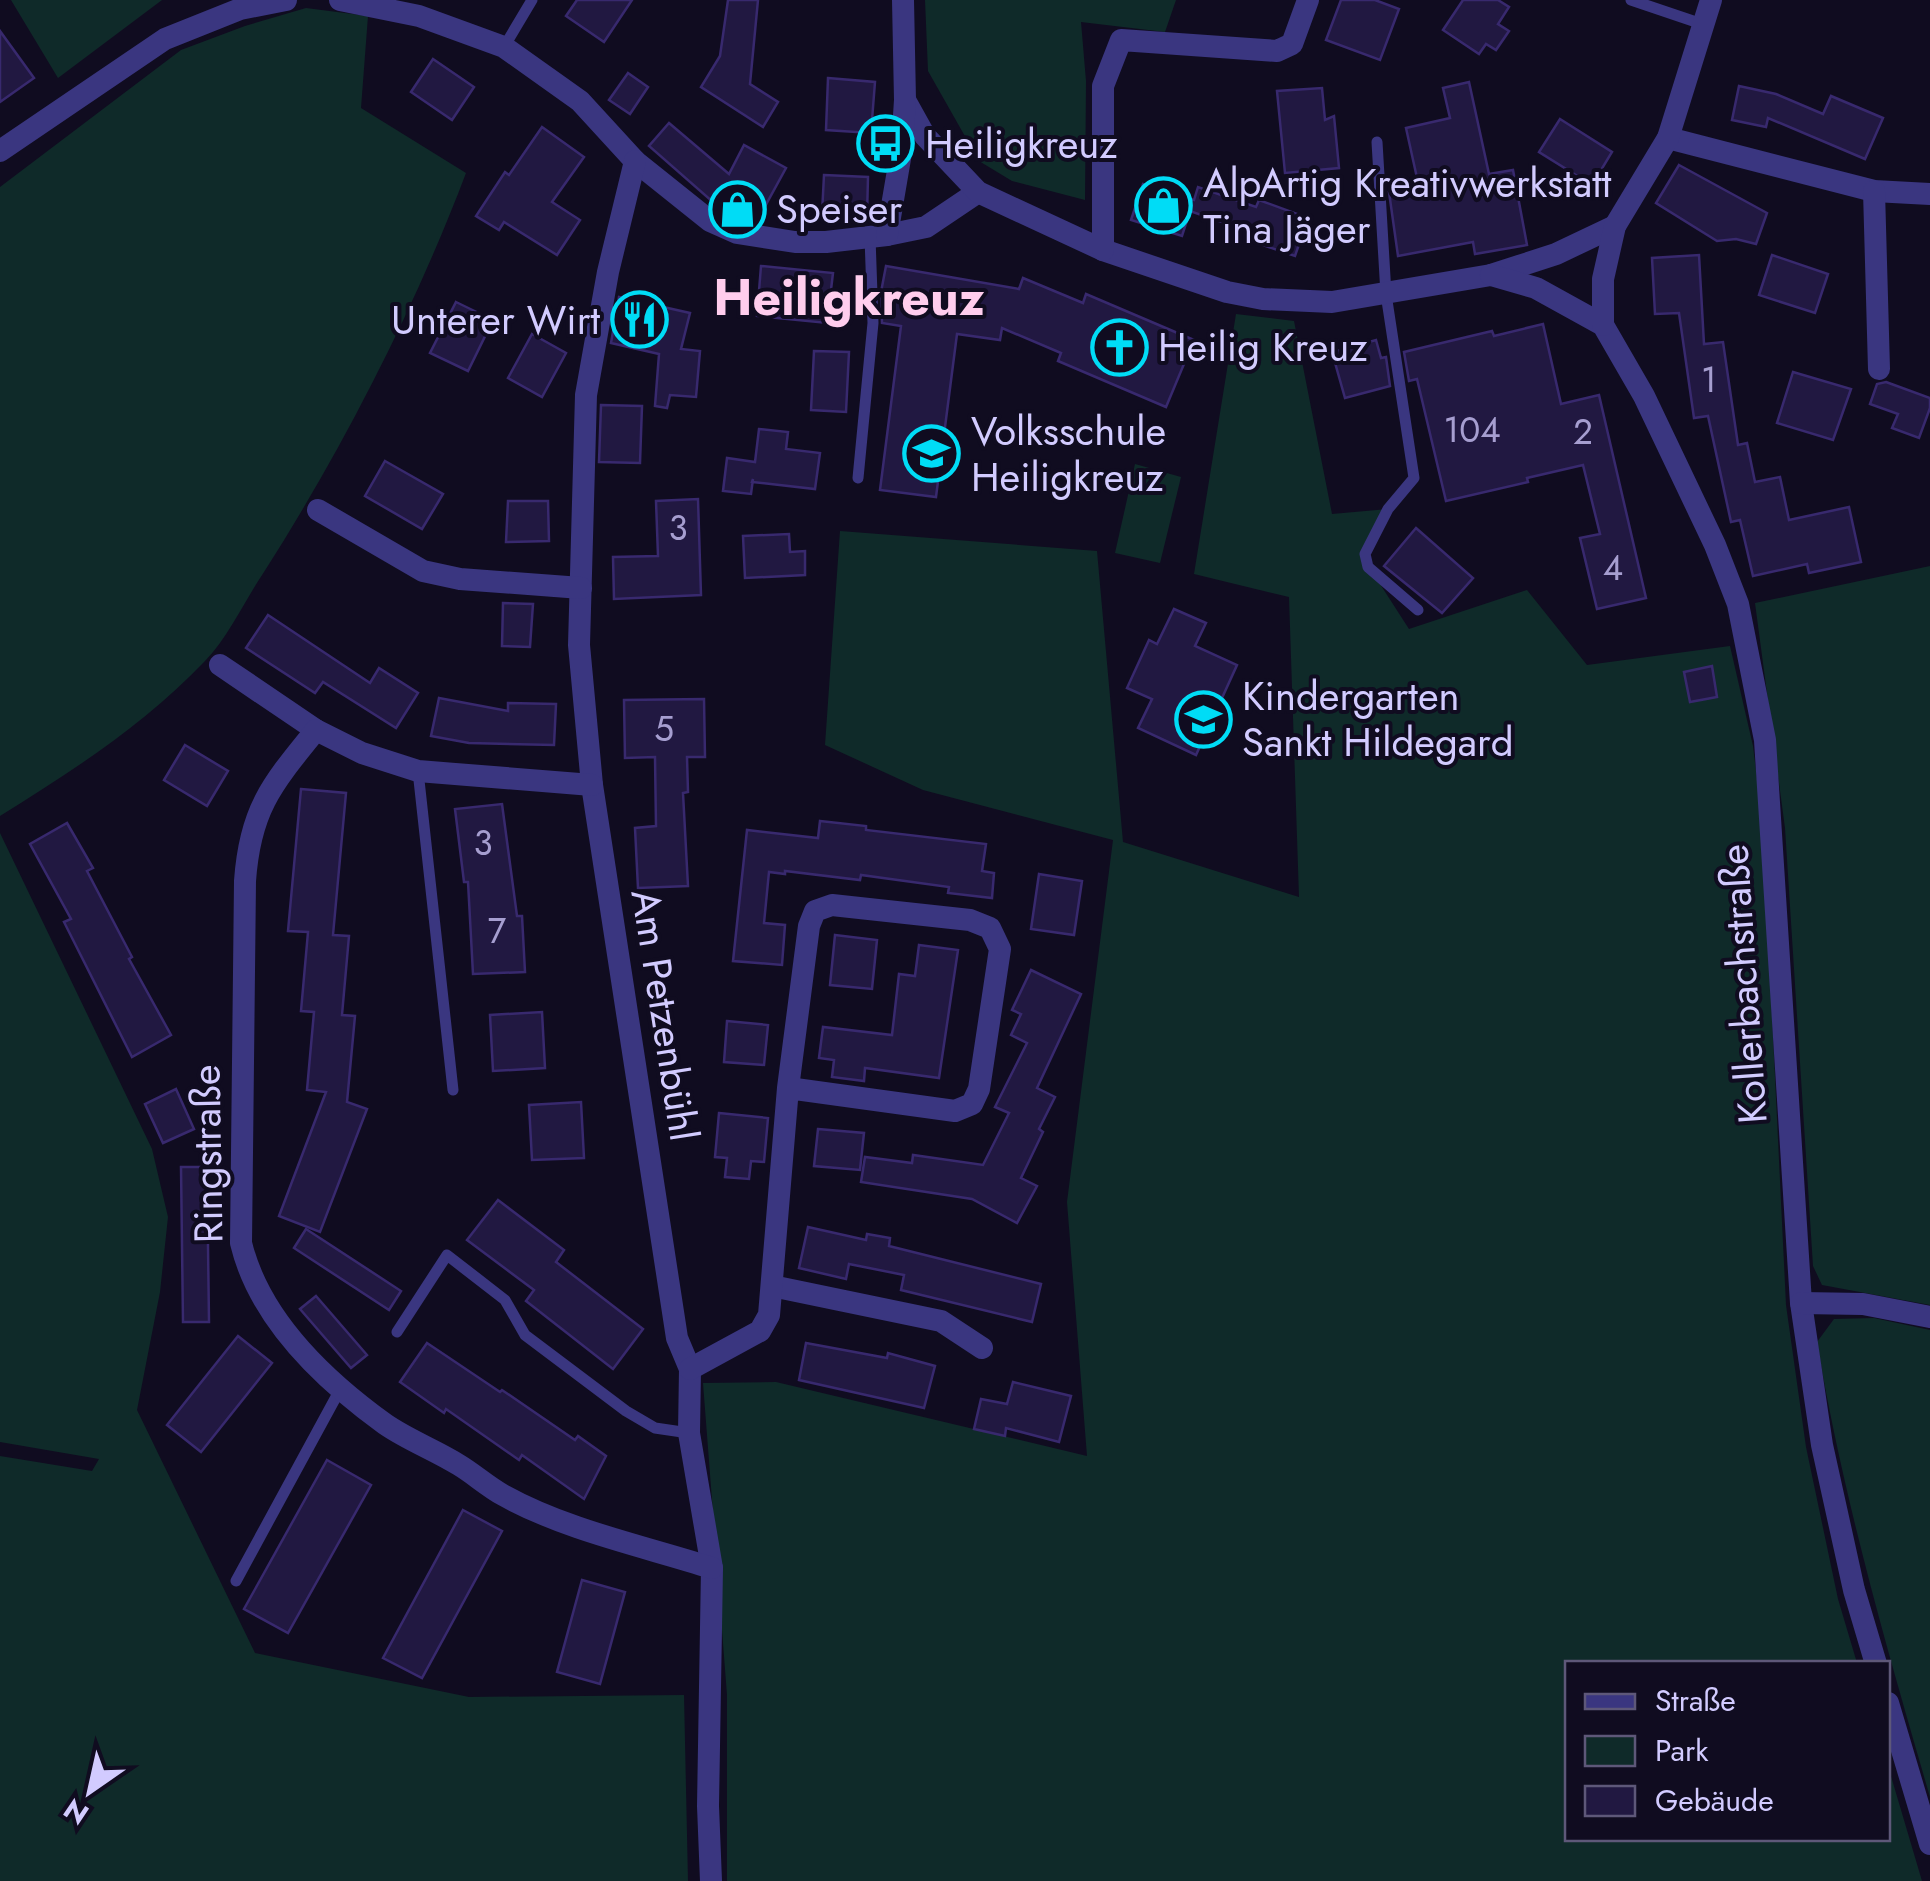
<svg xmlns="http://www.w3.org/2000/svg" width="1930" height="1881" font-family="Jost,sans-serif">
<rect width="100%" height="100%" fill="#100c20"/>
<!-- green -->
<g fill="#0f2a29">
<polygon points="11,0 162,0 58,78"/>
<polygon points="925,0 1176,0 1165,32 1081,22 1086,81 1085,200 1012,181 979,161 928,71"/>
<path d="M306,8L368,16L361,108L466,173C415,308 342,450 264,572C245,600 229,636 205,661C145,724 74,770 0,816V187L181,50L245,26Z"/>
<polygon points="1236,314 1294,321 1332,514 1388,509 1360,553 1409,629 1527,590 1587,665 1730,646 1753,746 1763,829 1786,1305 1806,1447 1838,1599 1857,1663 1568,1664 1568,1838 1888,1838 1888,1766 1922,1881 727,1881 727,1695 703,1383 776,1382 1087,1456 1067,1202 1113,840 923,790 825,745 840,531 1097,551 1123,842 1299,897 1289,597 1194,574"/>
<polygon points="1135,464 1181,477 1160,563 1115,553"/>
<polygon points="1930,566 1930,1305 1822,1285 1813,1266 1785,828 1755,603"/>
<polygon points="0,833 152,1149 168,1217 160,1292 137,1410 255,1653 469,1697 684,1695 688,1881 0,1881 0,1456 92,1471 99,1459 0,1442"/>
<path d="M1874,1318L1930,1330V1797C1886,1646 1843,1497 1817,1342L1834,1319Z"/>
</g>
<!-- building -->
<g fill="#211841" stroke="#38296e" stroke-width="2.5">
<polygon points="577,0 632,0 604,42 566,16"/>
<polygon points="728,0 758,0 750,84 778,102 763,127 701,87 720,56"/>
<polygon points="1341,0 1375,0 1399,9 1380,60 1326,40"/>
<polygon points="1463,0 1498,0 1509,7 1498,24 1509,31 1496,50 1486,44 1479,54 1443,30"/>
<polygon points="0,31 34,78 0,102"/>
<polygon points="433,59 474,87 452,120 411,92"/>
<polygon points="628,73 648,87 630,114 609,100"/>
<polygon points="828,78 875,82 871,133 826,130"/>
<polygon points="1469,82 1489,174 1513,170 1527,245 1475,254 1473,242 1398,256 1389,192 1419,187 1406,128 1450,118 1443,88"/>
<polygon points="1739,86 1776,94 1823,114 1831,96 1883,118 1865,159 1768,118 1766,127 1732,120"/>
<polygon points="1322,88 1325,120 1334,116 1339,168 1285,173 1277,91"/>
<polygon points="1560,119 1612,152 1592,185 1539,152"/>
<polygon points="669,123 729,174 744,145 786,168 757,221 746,219 714,203 649,146"/>
<polygon points="542,127 584,157 552,202 580,220 557,255 504,222 499,230 476,216 505,172 509,175"/>
<polygon points="1679,165 1767,213 1756,244 1736,239 1717,241 1656,203"/>
<polygon points="824,175 868,177 867,216 822,214"/>
<polygon points="1143,184 1194,200 1198,187 1256,207 1259,200 1308,218 1295,256 1245,239 1248,231 1190,211 1182,236 1131,220"/>
<polygon points="1699,255 1704,344 1723,342 1738,445 1747,443 1755,482 1780,477 1789,520 1849,507 1861,562 1809,573 1807,564 1753,576 1740,520 1731,522 1708,416 1694,418 1679,313 1655,314 1652,258"/>
<polygon points="1772,255 1828,274 1815,313 1759,295"/>
<polygon points="761,266 833,273 827,323 757,316"/>
<polygon points="886,266 1019,289 1023,278 1083,303 1086,294 1194,340 1166,407 1058,361 1061,353 1002,328 1000,340 957,334 936,497 880,490 901,326 882,323 881,292"/>
<polygon points="619,297 690,313 681,349 700,351 696,397 670,395 667,408 655,406 659,354 611,343"/>
<polygon points="456,302 493,320 468,371 430,353"/>
<polygon points="1543,324 1561,404 1599,395 1646,598 1597,609 1580,538 1600,534 1583,465 1527,478 1528,482 1446,501 1417,379 1409,381 1404,352 1492,331 1494,336"/>
<polygon points="532,334 566,353 542,397 508,378"/>
<polygon points="1376,340 1381,358 1386,357 1390,386 1345,398 1332,352"/>
<polygon points="814,351 849,352 846,412 811,410"/>
<polygon points="1793,372 1851,389 1833,440 1777,423"/>
<polygon points="1886,382 1930,398 1930,408 1919,438 1892,428 1898,414 1870,404 1877,384"/>
<polygon points="601,405 642,406 640,463 599,462"/>
<polygon points="759,429 788,432 786,449 820,453 815,489 752,482 753,479 751,494 723,491 727,458 755,462"/>
<polygon points="385,461 443,494 422,529 365,496"/>
<polygon points="698,499 701,595 614,599 613,557 658,556 656,501"/>
<polygon points="508,501 548,501 549,541 506,542"/>
<polygon points="1416,528 1473,578 1442,613 1384,566"/>
<polygon points="789,534 790,552 805,551 805,575 745,578 743,536"/>
<polygon points="503,603 533,604 530,647 502,646"/>
<polygon points="1174,609 1206,623 1195,646 1237,665 1196,755 1138,728 1152,699 1127,688 1149,640 1157,644"/>
<polygon points="268,615 370,683 379,668 418,693 396,728 323,682 315,693 246,648"/>
<polygon points="1712,666 1717,697 1690,702 1684,672"/>
<polygon points="439,698 508,711 508,703 556,704 554,745 469,743 431,736"/>
<polygon points="704,699 705,757 687,757 688,792 683,793 688,886 638,888 635,828 656,826 655,757 625,758 624,700"/>
<polygon points="185,745 228,771 207,806 164,780"/>
<polygon points="301,789 346,793 333,935 349,936 342,1015 355,1016 347,1102 367,1109 320,1232 279,1216 326,1092 307,1090 314,1012 301,1011 308,932 288,931"/>
<polygon points="502,804 517,916 522,916 525,972 473,974 468,882 464,882 455,809"/>
<polygon points="820,821 866,826 866,830 986,844 982,871 994,873 992,898 948,893 949,887 861,875 860,880 785,871 785,874 769,872 764,923 785,925 782,965 733,961 747,830 818,838"/>
<polygon points="67,823 93,868 87,871 132,957 129,959 171,1035 132,1057 64,922 71,919 30,844"/>
<polygon points="1039,874 1082,881 1074,935 1031,929"/>
<polygon points="835,935 877,940 872,989 830,985"/>
<polygon points="919,945 958,950 939,1078 865,1068 864,1081 832,1077 834,1060 819,1058 823,1027 892,1035 899,974 915,976"/>
<polygon points="1031,970 1081,994 1037,1088 1055,1097 1039,1129 1043,1132 1021,1178 1037,1186 1017,1223 972,1199 861,1182 865,1157 912,1163 913,1155 983,1165 1009,1113 995,1107 1027,1043 1011,1035 1021,1014 1012,1010"/>
<polygon points="542,1012 545,1068 493,1071 490,1015"/>
<polygon points="727,1021 768,1025 764,1065 724,1062"/>
<polygon points="176,1089 194,1129 163,1143 145,1104"/>
<polygon points="581,1102 584,1158 532,1160 529,1105"/>
<polygon points="719,1113 768,1118 764,1162 751,1161 749,1179 725,1177 727,1158 715,1157"/>
<polygon points="818,1129 864,1133 860,1170 814,1166"/>
<polygon points="181,1167 207,1167 209,1322 183,1322"/>
<polygon points="498,1200 564,1250 556,1262 643,1329 613,1369 526,1301 534,1290 467,1240"/>
<polygon points="808,1227 866,1240 867,1234 890,1238 889,1246 1041,1284 1032,1322 901,1290 904,1275 849,1264 846,1279 799,1268"/>
<polygon points="306,1229 401,1291 389,1310 294,1248"/>
<polygon points="316,1296 367,1355 351,1368 300,1309"/>
<polygon points="238,1336 272,1363 201,1452 167,1425"/>
<polygon points="427,1343 500,1392 502,1390 575,1440 578,1436 606,1456 584,1499 522,1455 519,1460 446,1409 444,1413 400,1382"/>
<polygon points="806,1343 887,1358 888,1353 935,1366 924,1408 799,1380"/>
<polygon points="1013,1382 1071,1396 1059,1442 1006,1428 1005,1436 974,1429 981,1399 1007,1404"/>
<polygon points="327,1460 371,1485 288,1633 244,1609"/>
<polygon points="463,1510 502,1531 422,1678 383,1658"/>
<polygon points="582,1580 625,1592 600,1684 557,1672"/>
</g>
<g fill="none" stroke-linecap="round" stroke-linejoin="round">
<!-- service -->
<g stroke="#3a3680" stroke-width="11">
<polyline points="1631,0 1702,24"/>
<polyline points="504,47 532,0"/>
<polyline points="1377,142 1386,294 1414,478 1388,509 1365,554 1368,567 1418,610"/>
<polyline points="858,478 873,323 870,237"/>
<polyline points="418,771 453,1090"/>
<polyline points="397,1332 447,1255 505,1300 525,1335 626,1411 655,1428 689,1433"/>
<polyline points="236,1581 342,1386"/>
</g>
<!-- minor -->
<g stroke="#3a3680" stroke-width="22">
<polyline points="340,0 419,16 504,47 580,101 635,161 710,221 737,233 795,242 826,242 887,235 926,227 978,192"/>
<polyline points="905,100 925,136 978,192 1103,250 1227,292 1263,299 1332,302 1491,275 1556,254 1615,226"/>
<polyline points="1668,138 1874,191 1930,194"/>
<polyline points="0,151 165,39 240,9 286,0"/>
<polyline points="635,161 608,272 586,395 579,645 592,785 677,1338 690,1369 689,1433 712,1568 708,1806 711,1881"/>
<polyline points="1874,191 1879,369"/>
<polyline points="887,235 902,147 905,100 903,0"/>
<polyline points="1103,250 1103,86 1121,40 1277,51 1292,44 1308,0"/>
<polyline points="1491,275 1536,288 1603,325 1644,396 1715,545 1738,604 1765,740 1801,1303 1822,1445 1854,1590 1876,1664"/>
<polyline points="1603,325 1603,279 1615,226 1668,138 1711,0"/>
<polyline points="318,510 423,571 460,579 581,588"/>
<polyline points="220,665 316,730"/>
<path d="M592,785L418,771L362,753L316,730C272,784 250,809 245,881L241,1243C259,1318 324,1380 385,1424C408,1440 435,1450 459,1465C474,1474 487,1486 503,1495C566,1530 643,1546 712,1568"/>
<polyline points="772,1286 941,1321 982,1348"/>
<polyline points="1801,1303 1863,1304 1930,1317"/>
<polyline points="690,1369 760,1331 769,1315 788,1088 809,926 815,911 832,905 970,920 990,928 1000,949 979,1089 972,1104 955,1111 788,1088"/>
<polyline points="1888,1703 1930,1844"/>
</g>
</g>
<!-- icons -->
<defs>
<symbol id="bus-ring" viewBox="-11 -11 22 22"><circle r="9.5" fill="#100c20" stroke="#00dcf6" stroke-width="1.5"/><path d="M-5-6H5V4H4V6H2V4H-2V6H-4V4H-5ZM-3.5-4V0h7V-4ZM-3.5 1.2v1.5H-2V1.2ZM2 1.2v1.5H3.5V1.2Z" fill="#00dcf6"/></symbol>
<symbol id="shop-ring" viewBox="-11 -11 22 22"><circle r="9.5" fill="#100c20" stroke="#00dcf6" stroke-width="1.5"/><path d="M-5-2.5h2.3a2.7 3.5 0 0 1 5.4 0H5L5.5 6h-11ZM-1.5-2.5h3a1.5 2.3 0 0 0-3 0Z" fill="#00dcf6"/></symbol>
<symbol id="restaurant-ring" viewBox="-11 -11 22 22"><circle r="9.5" fill="#100c20" stroke="#00dcf6" stroke-width="1.5"/><path d="M-5-6h1v4h1v-4h1v4h1v-4h1v5L-1.5 .5V6h-2V.5L-5-1ZM5-6V6H3V1.5H1.5Q1.5-4 5-6Z" fill="#00dcf6"/></symbol>
<symbol id="church-ring" viewBox="-11 -11 22 22"><circle r="9.5" fill="#100c20" stroke="#00dcf6" stroke-width="1.5"/><path d="M-1.2-6h2.4v3.5h3.3v2.4h-3.3V6h-2.4V-.1h-3.3v-2.4h3.3Z" fill="#00dcf6"/></symbol>
<symbol id="school-ring" viewBox="-11 -11 22 22"><circle r="9.5" fill="#100c20" stroke="#00dcf6" stroke-width="1.5"/><path d="M0-5L7-2L0 1L-7-2ZM-4 1L0 2.5L4 1V4Q0 6-4 4Z" fill="#00dcf6"/></symbol>
</defs>
<g fill-rule="evenodd">
<use href="#bus-ring" x="854" y="112" width="63" height="63"/>
<use href="#shop-ring" x="1132" y="174" width="63" height="63"/>
<use href="#shop-ring" x="706" y="178" width="63" height="63"/>
<use href="#restaurant-ring" x="608" y="288" width="63" height="63"/>
<use href="#church-ring" x="1088" y="316" width="63" height="63"/>
<use href="#school-ring" x="900" y="422" width="63" height="63"/>
<use href="#school-ring" x="1172" y="688" width="63" height="63"/>
</g>
<g text-anchor="middle" stroke-width="8" stroke-linejoin="round" paint-order="stroke">
<!-- number labels -->
<g font-size="35" fill="#a69ed0">
<text x="1709" y="392">1</text>
<text x="1472" y="442">104</text>
<text x="1583" y="444">2</text>
<text x="678" y="540">3</text>
<text x="1613" y="580">4</text>
<text x="664" y="741">5</text>
<text x="483" y="855">3</text>
<text x="497" y="943">7</text>
</g>
<!-- poi labels -->
<g font-size="40" fill="#d2cbff" stroke="#100c20" text-anchor="start">
<text x="925" y="158">Heiligkreuz</text>
<text x="1203" y="197">AlpArtig Kreativwerkstatt<tspan x="1203" dy="46">Tina Jäger</tspan></text>
<text x="776" y="223">Speiser</text>
<text x="600" y="334" text-anchor="end">Unterer Wirt</text>
<text x="1158" y="361">Heilig Kreuz</text>
<text x="971" y="445">Volksschule<tspan x="971" dy="46">Heiligkreuz</tspan></text>
<text x="1242" y="710">Kindergarten<tspan x="1242" dy="46">Sankt Hildegard</tspan></text>
</g>
<!-- street labels -->
<g font-size="40" fill="#d2cbff" stroke="#100c20">
<text transform="translate(1743 984) rotate(-94)" y="14">Kollerbachstraße</text>
<text transform="translate(665 1015) rotate(81)" y="14">Am Petzenbühl</text>
<text transform="translate(207 1154) rotate(-91)" y="14">Ringstraße</text>
</g>
<!-- district labels -->
<g font-size="50" font-weight="bold" fill="#ffcded" stroke="#100c20">
<text x="849" y="315">Heiligkreuz</text>
</g>
</g>
<!-- legend -->
<rect x="1565" y="1661" width="325" height="180" fill="#100c20" stroke="#5e5879" stroke-width="2.5"/>
<rect x="1585" y="1694" width="50" height="15" fill="#3a3680" stroke="#5e5879" stroke-width="2.5"/>
<text x="1655" y="1711" font-size="30" fill="#d2cbff">Straße</text>
<rect x="1585" y="1736" width="50" height="30" fill="#0f2a29" stroke="#5e5879" stroke-width="2.5"/>
<text x="1655" y="1761" font-size="30" fill="#d2cbff">Park</text>
<rect x="1585" y="1786" width="50" height="30" fill="#211841" stroke="#5e5879" stroke-width="2.5"/>
<text x="1655" y="1811" font-size="30" fill="#d2cbff">Gebäude</text>
<!-- north arrow -->
<g transform="translate(90 1791) rotate(214)" stroke="#100c20" stroke-width="8" paint-order="stroke">
<path d="M0-8L18 38L0 25L-18 38Z" fill="#d2cbff"/>
<text y="-15" font-size="28" font-weight="bold" text-anchor="middle" fill="#d2cbff">N</text>
</g>
</svg>
